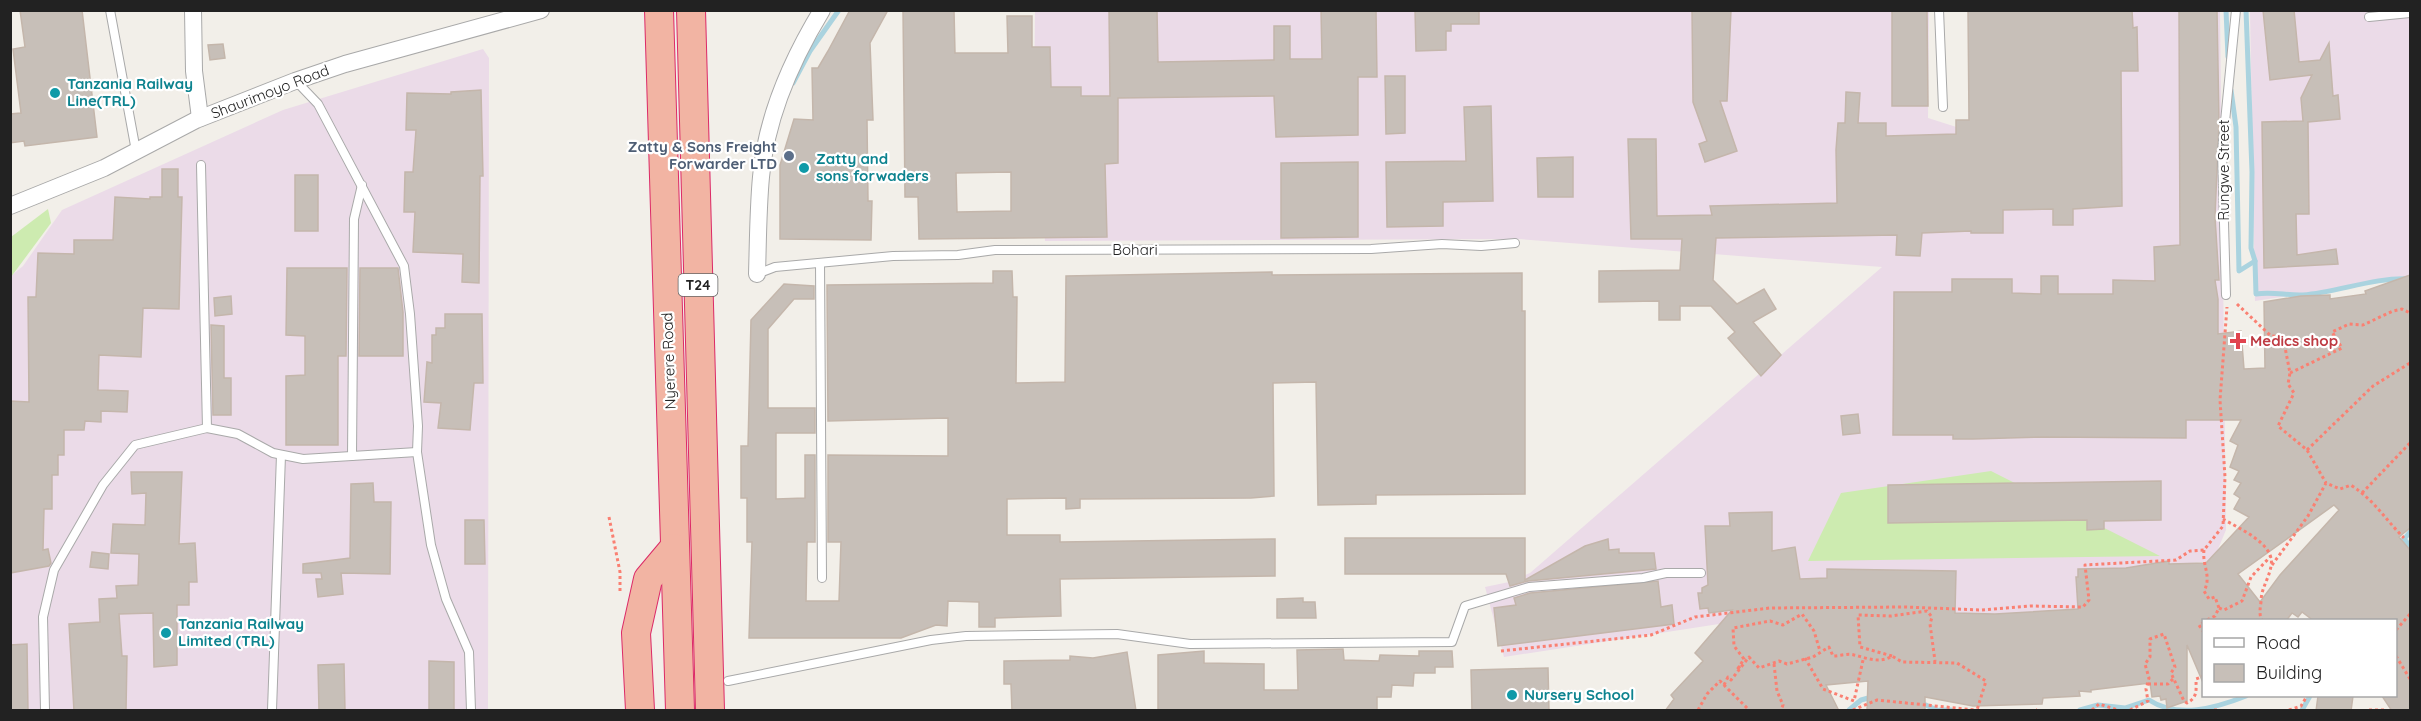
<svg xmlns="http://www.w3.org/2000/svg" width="2421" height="721" font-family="Quicksand,sans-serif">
<rect width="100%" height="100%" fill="#f2efe9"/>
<!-- industrial -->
<g fill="#ebdbe8">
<polygon points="1035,11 1929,11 1928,118 1969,131 1968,11 2220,11 2226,530 2213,561 2088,573 2088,616 1771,616 1504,657 1485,587 1509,582 1530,573 1882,267 1519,239 1045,241 1034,100"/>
<polygon points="2250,11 2410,11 2410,277 2255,301"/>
<polygon points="483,49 489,58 488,710 11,710 11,276 23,266 62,210 283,110"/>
</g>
<!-- grass -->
<g fill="#cdebb0">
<polygon points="48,209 51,223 11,277 11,237"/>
<polygon points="1991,471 2160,556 1808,561 1841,493"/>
</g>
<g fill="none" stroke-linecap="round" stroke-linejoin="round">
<!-- stream -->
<g stroke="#aad3df" stroke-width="5">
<polyline points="2226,10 2228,57"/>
<path d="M2246,10L2252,172L2251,248L2255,261L2256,294C2273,291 2287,296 2303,295C2339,292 2374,277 2410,279"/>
<polyline points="793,83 810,51 839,10"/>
<polyline points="2231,90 2236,127 2239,271 2255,261"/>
<polyline points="2404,539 2410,546"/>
<polyline points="2399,545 2410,532"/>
<polyline points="1919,702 1937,710"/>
<polyline points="1849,710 1861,700 1872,697"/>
<polyline points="1940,710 1951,710"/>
<path d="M2080,710L2098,705L2125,708L2149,700C2178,719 2216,708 2246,696"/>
<polyline points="2302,710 2310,696"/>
</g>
</g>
<!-- building -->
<g fill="#c7bfb8" stroke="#c4b6ab" stroke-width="1.5" fill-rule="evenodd">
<polygon points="20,10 82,10 97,137 25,146 24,141 10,143 10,114 21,113 13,49 25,47"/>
<polygon points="850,10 888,10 870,43 873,120 867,120 868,201 872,201 871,240 780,239 780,165 794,119 813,120 812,68 818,68 828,51"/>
<path d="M903,10H954L955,53H1008L1007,16H1032V47H1050L1051,87H1081V96H1110L1109,10H1157L1158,62L1274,60V26H1290V59H1322L1321,10H1376L1377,77H1358V135L1276,137L1274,96L1118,98V163L1105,164L1107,237L919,239L918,197H905ZM1011,172V211L957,212L956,173Z"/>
<polygon points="1415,10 1479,10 1479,24 1451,24 1451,31 1446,31 1446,50 1416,51"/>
<polygon points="1692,10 1731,10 1727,101 1720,101 1737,151 1705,162 1699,144 1707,141 1693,102"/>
<polygon points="1892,10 1927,10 1928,106 1892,106"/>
<polygon points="1968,10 2132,10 2133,28 2137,27 2138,71 2121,71 2122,206 2073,209 2073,225 2053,225 2053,209 2003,210 2003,233 1971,233 1971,231 1922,233 1920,256 1896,255 1897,235 1716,238 1713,280 1737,304 1764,289 1776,309 1753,322 1781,355 1761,376 1728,338 1735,332 1711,306 1680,306 1680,320 1659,320 1659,301 1599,302 1599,271 1680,270 1682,239 1631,239 1628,139 1656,139 1657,216 1712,215 1710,206 1837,203 1836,150 1838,123 1845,123 1846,92 1860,93 1858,123 1886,123 1886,136 1956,134 1956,120 1969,120"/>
<path d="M2179,10H2217L2219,122L2215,217L2219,280H2215L2218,299V334L2241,331L2244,369L2265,368L2264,302L2301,296L2330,295V299L2366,294L2365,291L2410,275V528L2399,537L2410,550V711H2392L2382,696H2396V621H2314L2302,612L2298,617L2292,613L2286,621H2204V685L2187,645V701L2167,708L2166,699L2161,700L2160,696L2152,697L2150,683L2091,690V692L2079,691L2080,696L2043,698L2042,704L1973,706L1925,697V711H1867L1868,681L1826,685L1839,711H1665L1674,699L1671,695L1703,661L1695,653L1732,610L1709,613L1708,608L1700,609L1698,593H1702V588L1708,585L1705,526H1730L1729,513L1772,512V551L1795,547L1800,579L1827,578V569L1956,571L1955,613L1995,614L2078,609L2076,577H2078V569L2126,568L2169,561V564L2206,563L2249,517L2234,509L2240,498L2234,494L2241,483L2234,480L2239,471L2230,467L2238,445L2230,441L2241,420H2186V438L2041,437L1973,439H1953V435H1893L1894,292H1952V279H2012V293L2041,294V276H2058V294H2113V280L2155,281L2154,247L2180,245ZM2334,505L2339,510L2280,575L2260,602L2238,574Z"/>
<polygon points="2263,10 2294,10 2299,62 2320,60 2329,43 2333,96 2338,95 2340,119 2308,122 2309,214 2296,214 2297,255 2336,249 2338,264 2264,268 2262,122 2303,121 2301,98 2312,75 2270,80"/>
<polygon points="223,44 225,58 210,60 208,45"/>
<polygon points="1385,76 1405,76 1405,133 1386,134"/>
<polygon points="481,90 483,176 480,176 479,283 462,282 463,254 413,252 415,212 404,212 405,172 413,172 416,130 406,130 407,93 451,94 451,92"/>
<polygon points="1491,106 1493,201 1443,202 1443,226 1387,227 1386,162 1466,161 1464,107"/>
<polygon points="1573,157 1573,197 1538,197 1537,158"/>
<polygon points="1358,162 1358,237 1281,238 1281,163"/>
<polygon points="162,169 178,169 178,197 182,197 179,309 143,308 141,357 99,355 98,390 128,391 127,412 101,411 101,422 85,421 84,430 64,430 64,455 58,455 58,475 52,475 52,509 44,509 43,550 48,549 51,563 49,566 10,573 10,401 29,402 28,297 36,297 38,253 74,254 74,240 113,240 115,197 150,199 150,197 162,197"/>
<rect x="295" y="175" width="23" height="56"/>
<polygon points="287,268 347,268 346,356 338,356 338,445 286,445 286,376 305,375 305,336 286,335"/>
<polygon points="360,268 398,268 403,312 403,356 359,356"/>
<polygon points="993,271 1012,271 1013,297 1017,297 1016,383 1065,382 1066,276 1272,272 1272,275 1522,273 1522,311 1525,311 1525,494 1376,495 1376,504 1318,505 1316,382 1273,383 1274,496 1251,498 1080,499 1080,508 1066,509 1066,498 1007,499 1007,535 1060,535 1060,542 1275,539 1275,576 1060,579 1061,616 995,618 995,627 979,627 979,602 948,601 947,626 936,625 901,638 749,638 752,542 747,542 747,498 741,498 741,446 748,446 751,320 784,284 814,286 814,299 794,299 768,329 768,408 815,408 815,433 776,433 776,499 805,498 805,455 815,455 815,542 807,542 806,601 839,601 841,542 828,542 828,455 948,456 948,418 828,421 827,285 993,283"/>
<polygon points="231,296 232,314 215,316 214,298"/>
<polygon points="445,314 482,314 483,383 474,383 470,430 438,428 441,403 424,402 427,362 432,363 432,335 436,335 436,328 445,328"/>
<polygon points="211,325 224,326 224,378 231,378 231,415 213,415"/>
<polygon points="1858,414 1860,433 1843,435 1841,416"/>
<polygon points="131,472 182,472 179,544 195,543 197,582 189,582 189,605 177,605 177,665 154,667 153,613 119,614 122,656 127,656 126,711 74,711 69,624 100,622 99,599 117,598 116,586 138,585 139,554 111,553 113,524 145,525 146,493 132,494"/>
<polygon points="2161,481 2161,520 2104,521 2104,529 2087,530 2087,520 1888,523 1888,485"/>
<polygon points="373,483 374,502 391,502 390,574 341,573 343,594 318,597 316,579 322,579 321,573 303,573 303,564 350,558 351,484"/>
<polygon points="465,520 484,520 485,564 465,564"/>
<polygon points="1345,538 1525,538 1525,580 1585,546 1608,539 1609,550 1619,549 1619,553 1654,553 1656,569 1528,581 1510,586 1506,574 1345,574"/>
<polygon points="92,552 109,554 108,569 90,567"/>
<polygon points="1658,581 1661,607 1672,605 1674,624 1498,646 1494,608 1516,605 1514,598 1530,593"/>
<polygon points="1303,598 1303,602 1315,602 1316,618 1277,618 1277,599"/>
<polygon points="27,644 28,711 10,711 10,645"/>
<polygon points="1343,649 1344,660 1379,661 1380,655 1419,656 1419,651 1452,651 1453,667 1435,667 1435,673 1414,673 1413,686 1392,685 1391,697 1377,697 1377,711 1158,711 1158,655 1204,651 1204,663 1264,664 1264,690 1298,690 1297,650"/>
<polygon points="1127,652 1136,711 1012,711 1011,684 1004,684 1004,661 1070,660 1070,656 1093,658"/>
<polygon points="429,661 454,662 454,711 429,711"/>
<polygon points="344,664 345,711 319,711 318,665"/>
<polygon points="1548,668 1549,711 1472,711 1471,670"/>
<polygon points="2318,696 2353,696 2351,711 2316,711"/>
</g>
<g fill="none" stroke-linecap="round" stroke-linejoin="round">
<defs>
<g id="service">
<polyline points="110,10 136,151"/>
<polyline points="1939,10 1943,107"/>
<polyline points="2369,17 2410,13"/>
<polyline points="296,81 318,104 404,266 410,314 418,426 417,452 431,545 446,599 469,652 471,710"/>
<polyline points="201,165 207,428"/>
<polyline points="820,263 822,578"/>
<polyline points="757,274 775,267 893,256 958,255 995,250 1371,249 1442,244 1481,246 1515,243"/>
<polyline points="2226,295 2222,152 2236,10"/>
<polyline points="352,456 354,219 362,185"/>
<polyline points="728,681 931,640 966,636 1117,634 1190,644 1452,642 1465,606 1529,587 1643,578 1666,573 1701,573"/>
<polyline points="45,710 43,617 54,570 103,485 135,445 207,428 238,434 273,453 303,459 417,452"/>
<polyline points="272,710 281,455"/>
</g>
<g id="minor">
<polyline points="193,10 194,71 200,118"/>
<polyline points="10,206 104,168 196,120 295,81 345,64 541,10"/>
<path d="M757,274C758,242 758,209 761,177C766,117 791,61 822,10"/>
</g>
<g id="trunk">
<polyline points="659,10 680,710"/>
<polyline points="691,10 710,710"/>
<polyline points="640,710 636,633 648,579 674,548"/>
</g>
</defs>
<!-- service casing -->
<use href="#service" stroke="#a9a9a9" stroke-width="10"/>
<!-- minor casing -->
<use href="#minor" stroke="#a9a9a9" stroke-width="18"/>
<!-- trunk casing -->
<use href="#trunk" stroke="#dc2a67" stroke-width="30"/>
<!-- path -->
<g stroke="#fa8072" stroke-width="3" stroke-dasharray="3 3" stroke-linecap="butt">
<polyline points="2237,304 2271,336 2283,337 2290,373 2288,384 2294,393 2278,426 2307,450 2326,483"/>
<polyline points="2290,373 2342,348 2332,332 2349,324 2363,325 2393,311 2402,309 2410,313"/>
<polyline points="2307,450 2373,386 2410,363"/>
<polyline points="2362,493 2410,443"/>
<polyline points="609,517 620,572 620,592"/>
<path d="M2223,519C2238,528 2276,544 2271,566C2269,579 2261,588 2261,602C2260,609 2259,615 2262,620"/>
<path d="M2204,550C2202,566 2212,576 2204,591L2209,599L2215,597L2219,608L2215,616L2207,620"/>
<path d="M2272,565L2308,516L2326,483L2340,489L2351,485C2376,502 2384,518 2404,538"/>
<polyline points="2219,608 2224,610 2242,601 2251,577 2271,556"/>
<polyline points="2204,622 2199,625 2204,633"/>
<polyline points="2396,630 2410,614"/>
<polyline points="1501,651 1651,635 1695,617 1770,608 1905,607 1982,610 2031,606 2083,607 2089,600 2085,565 2176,560 2190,551 2204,550 2223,526 2225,477 2220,400 2227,307"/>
<polyline points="1892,656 1860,647 1858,615 1891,616 1927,611 1932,617 1930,624 1935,661"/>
<polyline points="2396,656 2410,679"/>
<polyline points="1805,658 1823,689 1854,701 1863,660"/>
<polyline points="1774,664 1777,691 1783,705 1781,710"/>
<polyline points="1740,666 1737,670 1744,659 1734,646 1733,628 1770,621 1783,625 1802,614 1814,631 1820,651"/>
<polyline points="2148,684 2168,684 2173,679"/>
<path d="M1724,685L1728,677L1731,680L1749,657L1759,668L1779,661L1787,664L1813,657L1829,647L1833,656C1840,656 1848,653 1854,655C1867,658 1880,664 1892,656L1902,662L1957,663L1986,681L1977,710"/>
<polyline points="1698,710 1707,694 1720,681 1749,710"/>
<polyline points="1853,710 1877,700 1975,710"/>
<polyline points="2036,710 2037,710"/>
<polyline points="2092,710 2099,704 2118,710"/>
<path d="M2130,710L2148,701L2146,689L2149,678L2145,664L2150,657V639L2164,634L2175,667L2171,673L2184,701L2187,703C2198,697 2196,690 2196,679L2204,676"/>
<polyline points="2214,710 2220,710"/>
<polyline points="2289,710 2301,706 2307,696"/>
<polyline points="2369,710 2384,710"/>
</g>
<!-- service -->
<use href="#service" stroke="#fff" stroke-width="8"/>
<!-- minor -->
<use href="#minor" stroke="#fff" stroke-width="16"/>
<!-- trunk -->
<use href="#trunk" stroke="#f2b4a3" stroke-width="28"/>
</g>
<!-- markers -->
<g fill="#0f9aa8" stroke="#fff" stroke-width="2">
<circle cx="55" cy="93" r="6"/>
<circle cx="804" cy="168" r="6"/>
<circle cx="166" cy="633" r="6"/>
<circle cx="1512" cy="695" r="6"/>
</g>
<circle fill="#5c6f8a" stroke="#fff" stroke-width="2" cx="789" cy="156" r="6"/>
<path fill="#e0444e" stroke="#fff" stroke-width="2" d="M2235 332h6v6h6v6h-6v6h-6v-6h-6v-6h6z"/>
<g text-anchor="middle" stroke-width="4.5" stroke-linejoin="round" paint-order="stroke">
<!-- shield labels -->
<rect fill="#fff" stroke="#646464" stroke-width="1.5" x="678.5" y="274" width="39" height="22" rx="4.5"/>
<g font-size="14" font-weight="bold" fill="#222">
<text x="698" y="290">T24</text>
</g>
<!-- culture labels -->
<g font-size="15" font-weight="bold" fill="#0d838f" stroke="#fff" text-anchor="start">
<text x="67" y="89">Tanzania Railway<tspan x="67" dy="17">Line(TRL)</tspan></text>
<text x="816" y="164">Zatty and<tspan x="816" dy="17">sons forwaders</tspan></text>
<text x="178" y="629">Tanzania Railway<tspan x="178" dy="17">Limited (TRL)</tspan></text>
<text x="1524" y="700">Nursery School</text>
</g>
<!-- street labels -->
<g font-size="15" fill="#222" stroke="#fff">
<text transform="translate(270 92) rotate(-21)" y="5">Shaurimoyo Road</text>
<text transform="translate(2224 170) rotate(-90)" y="5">Rungwe Street</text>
<text x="1135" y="255">Bohari</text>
<text transform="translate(669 361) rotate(-92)" y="5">Nyerere Road</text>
</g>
<!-- service labels -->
<g font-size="15" font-weight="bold" fill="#4e5e75" stroke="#fff" text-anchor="end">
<text x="777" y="152">Zatty &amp; Sons Freight<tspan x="777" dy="17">Forwarder LTD</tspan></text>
</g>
<!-- health labels -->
<g font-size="15" font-weight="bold" fill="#be3a42" stroke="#fff" text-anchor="start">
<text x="2250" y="346">Medics shop</text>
</g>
</g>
<!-- border -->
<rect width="2421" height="721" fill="none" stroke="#222222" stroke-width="24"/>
<!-- legend -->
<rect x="2202" y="619" width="195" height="78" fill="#ffffff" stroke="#a7a7a7" stroke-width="1.5"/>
<rect x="2214" y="638" width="30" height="9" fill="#ffffff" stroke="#a7a7a7" stroke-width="1.5"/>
<text x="2256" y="649" font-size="18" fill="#222222">Road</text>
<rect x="2214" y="664" width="30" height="18" fill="#c7bfb8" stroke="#a7a7a7" stroke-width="1.5"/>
<text x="2256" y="679" font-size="18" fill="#222222">Building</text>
</svg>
